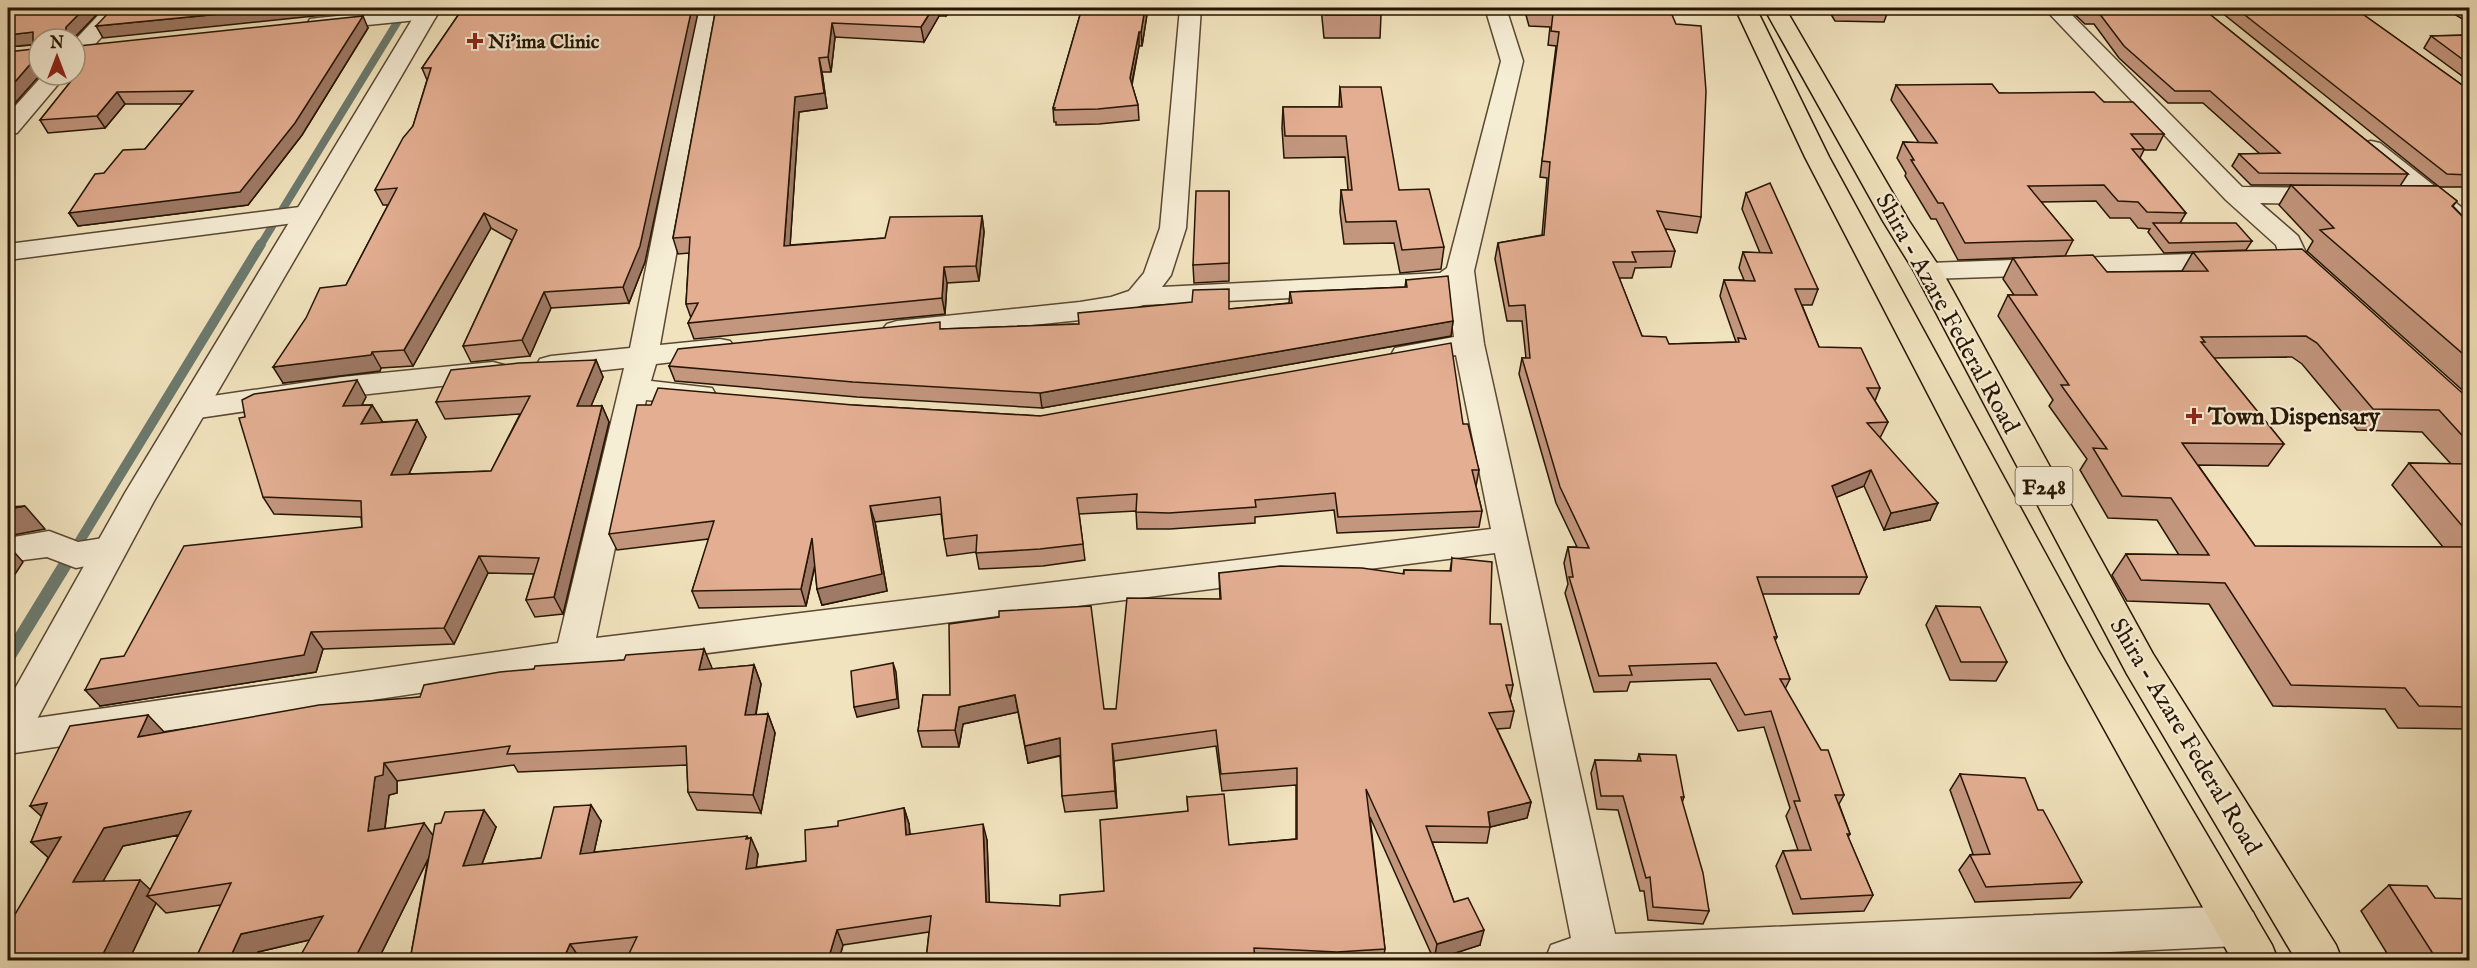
<svg xmlns="http://www.w3.org/2000/svg" width="2477" height="968" font-family="'IM FELL English',serif">
<rect width="100%" height="100%" fill="#f1e3be"/>
<filter id="stains"><feTurbulence type="fractalNoise" baseFrequency=".00333" numOctaves="4"/><feColorMatrix values="0 0 0 0 .2 0 0 0 0 .09 0 0 0 0 .02 0 0 0 .5 -.17"/></filter>
<radialGradient id="worn" r=".72"><stop offset=".6" stop-color="#630" stop-opacity="0"/><stop offset="1" stop-color="#630" stop-opacity=".3"/></radialGradient>
<g fill="none" stroke-linecap="round" stroke-linejoin="round">
<!-- stream-far2 -->
<polyline stroke="#6c7a6e" stroke-width="8" points="260,246 406,8"/>
<!-- stream-far1 -->
<polyline stroke="#6c7a6e" stroke-width="10" points="67,562 261,244"/>
<!-- stream -->
<polyline stroke="#6c7a6e" stroke-width="13" points="8,658 68,560"/>
<defs>
<g id="minor">
<polygon points="105,8 127,8 83,58 75,60 75,40"/>
<polygon points="418,8 435,8 438,13 435,18 427,19 318,30 310,29 307,24 310,19 318,18"/>
<polygon points="698,8 720,8 660,345 720,339 730,341 735,348 730,355 656,364 651,381 712,388 716,395 712,402 701,405 646,400 596,638 1491,529 1456,355 1406,364 1395,362 1391,355 1395,348 1454,337 1448,288 1435,291 1143,305 1117,314 1080,320 897,339 887,336 882,330 887,324 897,321 1080,302 1111,297 1129,291 1144,273 1160,228 1180,8 1201,8 1186,228 1171,275 1162,287 1440,273 1447,268 1501,61 1485,8 1506,8 1523,61 1474,271 1484,344 1615,934 2237,906 2253,912 2259,926 2253,940 2237,946 1941,960 1545,960 1551,945 1571,938 1495,553 574,670 8,754 8,722 558,643 624,368 551,376 540,373 536,366 540,359 551,356 630,348"/>
<polygon points="2044,8 2065,8 2242,187 2330,188 2339,191 2343,196 2339,201 2330,204 2260,203 2298,236 2307,255 2299,265 2289,267 1928,279 1918,277 1914,271 1918,265 1928,263 2278,251 2276,245 2226,200"/>
<polygon points="43,75 66,75 17,133 8,135 8,114"/>
<polygon points="2371,141 2380,143 2470,214 2470,236 2461,234 2362,153 2359,148 2362,143"/>
<polygon points="308,206 317,208 321,214 317,220 8,260 8,244"/>
<polygon points="493,362 504,365 508,372 504,379 342,397 192,419 181,416 176,409 181,402 192,399 342,377"/>
<polygon points="49,531 78,542 110,537 122,541 127,550 122,559 76,568 47,557 8,562 8,538"/>
</g>
<polygon id="tertiary" points="419,8 441,8 154,501 22,747 8,752 8,701 125,493"/>
<g id="primary">
<polygon points="1735,8 1756,8 1829,157 2098,650 2272,945 2278,960 2232,960 2066,660 1805,157"/>
<polygon points="1764,8 1785,8 1909,221 1942,271 2153,654 2336,945 2342,960 2296,960 2127,674 1914,271 1883,221"/>
</g>
</defs>
<!-- minor casing -->
<use href="#minor" stroke="#594832" stroke-width="3"/>
<!-- tertiary casing -->
<use href="#tertiary" stroke="#594832" stroke-width="3"/>
<!-- primary casing -->
<use href="#primary" stroke="#261503" stroke-width="3"/>
<!-- minor -->
<use href="#minor" fill="#f6edd5" fill-rule="evenodd"/>
<!-- tertiary -->
<use href="#tertiary" fill="#f6edd5" fill-rule="evenodd"/>
<!-- primary -->
<use href="#primary" fill="#f1e3be" fill-rule="evenodd"/>
</g>
<!-- wall -->
<g fill="#c3967e" stroke="#261503" stroke-width="1.5" fill-rule="evenodd">
<polygon points="8,8 103,8 73,39 39,39 39,75 8,111 33,49 33,45 8,47"/>
<polygon points="463,8 645,262 629,303 551,308 530,356 471,362 463,346 512,240 491,228 413,366 381,368 380,371 283,383 346,285 388,205 383,205 375,190 413,126 427,80 422,68"/>
<polygon points="716,8 953,8 946,16 939,16 924,42 835,37 831,72 822,72 827,108 799,112 790,245 885,238 982,216 984,232 979,281 947,283 945,314 694,339 688,323 691,318 686,304 689,253 678,254 673,238"/>
<polygon points="1082,8 1148,8 1142,46 1139,46 1132,85 1138,105 1139,120 1099,124 1056,125 1056,122 1054,122 1053,108"/>
<polygon points="1321,8 1380,8 1381,15 1380,38 1324,38"/>
<polygon points="1524,8 1669,8 1701,217 1697,233 1665,229 1675,251 1671,267 1635,268 1632,278 1619,278 1642,336 1669,344 1736,342 1720,296 1724,280 1744,280 1739,268 1743,252 1760,253 1742,209 1746,193 1818,289 1812,305 1802,305 1819,347 1880,388 1875,401 1888,422 1880,438 1930,520 1884,530 1864,486 1836,497 1867,577 1859,594 1762,594 1777,637 1775,641 1790,679 1785,689 1844,795 1839,804 1850,834 1848,837 1873,895 1864,911 1793,914 1776,866 1783,851 1798,850 1786,816 1790,808 1764,727 1738,731 1710,679 1630,682 1627,691 1594,692 1565,593 1568,584 1564,563 1568,547 1577,547 1556,503 1519,374 1522,358 1526,358 1522,321 1507,321 1495,259 1498,243 1542,235 1547,178 1540,177 1556,46 1548,45 1550,27 1529,26"/>
<polygon points="1827,8 1889,8 1884,22 1835,21"/>
<polygon points="2068,8 2202,8 2408,174 2400,186 2438,186 2216,8 2354,8 2469,90 2469,187 2439,187 2457,201 2453,206 2469,223 2469,396 2307,251 2313,241 2279,205 2291,185 2251,185 2232,166 2239,154 2260,154 2203,103 2168,103 2119,58 2094,24 2085,24"/>
<polygon points="2444,8 2469,8 2469,23"/>
<polygon points="368,28 302,135 248,205 78,226 69,213 104,173 145,149 183,104 125,104 105,128 48,133 40,120 77,74 75,73 75,47"/>
<polygon points="2469,35 2469,81 2424,48 2431,36"/>
<polygon points="1896,85 1999,93 2104,102 2164,134 2156,150 2144,150 2140,158 2186,213 2180,223 2252,241 2246,250 2164,253 2148,232 2150,229 2138,228 2130,218 2110,218 2096,201 2041,202 2073,240 2065,256 1958,260 1936,219 1931,219 1905,176 1906,173 1897,158 1903,142 1919,143 1891,100"/>
<polygon points="1340,87 1399,190 1444,247 1441,269 1400,273 1394,243 1344,244 1340,212 1341,190 1348,190 1345,157 1284,158 1282,128 1283,107 1339,107"/>
<polygon points="1229,191 1229,281 1194,283 1193,265"/>
<polygon points="2469,201 2469,211 2465,207"/>
<path d="M2193,252L2469,399V729L2398,728L2385,709L2273,706L2209,604L2127,601L2112,575L2126,554L2179,555L2157,520L2108,518L2080,470L2087,459L2049,406L2053,400L1998,316L2008,295H2014L2003,279L2013,258L2107,272L2182,271ZM2292,357L2302,364L2357,430L2422,432L2451,464L2409,463L2392,485L2443,547L2255,546L2198,465L2268,466L2284,444L2214,358Z"/>
<polygon points="1406,280 1453,321 1451,336 1042,408 857,397 675,381 669,366 942,329 1079,324 1289,303 1290,292 1405,287"/>
<polygon points="596,360 603,377 591,406 602,406 609,422 563,614 535,617 526,600 534,574 488,573 454,644 323,649 316,672 100,706 124,656 362,527 361,517 274,514 263,497 366,397 362,405 372,405 382,421 381,422 417,420 426,437 409,474 491,471 520,414 445,419 436,402"/>
<polygon points="853,405 1040,416 1463,424 1479,470 1476,486 1482,511 1479,527 1337,533 1334,510 1255,517 1255,523 1170,529 1137,529 1136,511 1079,514 1085,560 1043,566 979,569 976,552 947,556 944,539 941,514 875,522 887,591 822,605 817,589 815,566 806,606 699,608 692,591 709,539 617,550 609,534"/>
<path d="M1452,558L1490,624L1513,685L1510,699L1514,711L1510,728L1497,729L1531,802L1527,818L1490,827L1487,843L1432,842L1454,902L1480,945L1434,960L1370,817L1385,949L1383,960H926L929,932L843,945L839,960H626L629,954L581,960H410L428,859L378,960L309,940L258,952L255,960H195L221,905L166,913L156,903L129,960H8L48,857L31,842L42,816L164,732L420,697L534,669L624,660L704,649L712,669L754,665L761,684L756,715L768,714L775,733L761,813L697,810L688,792L687,765L518,772L514,765L397,781V793L389,795L385,829L433,835L496,827L482,864L541,858L601,821L594,852L751,838L758,854L756,867L806,861L838,826L904,808L909,824L910,834L987,840L989,903L1060,906L1104,891L1188,811L1187,797L1229,845L1296,839V785L1222,791L1216,746L1114,761L1117,808L1065,812L1062,796L1060,756L1028,763L1018,712L963,724L959,747H922L918,731L923,695L1104,709H1116L1220,599L1219,573L1403,574L1404,570L1450,571ZM179,835L150,890L103,881L123,846Z"/>
<polygon points="1936,606 2007,662 1996,681 1950,680 1926,625"/>
<polygon points="1639,754 1684,797 1682,803 1709,911 1703,924 1648,920 1644,891 1640,891 1618,810 1597,809 1591,773 1595,760 1637,761"/>
<polygon points="1960,774 2038,810 2082,882 2070,898 1975,902 1959,870 1970,855 1973,854 1950,790"/>
<polygon points="2389,885 2435,898 2469,960 2391,960 2361,911"/>
</g>
<!-- shaded-wall -->
<g fill="#9f7a66" stroke="#261503" stroke-width="1.5">
<polygon points="85,8 103,8 73,39 65,39 66,27"/>
<polygon points="281,8 383,8 382,9 103,38 96,26"/>
<polygon points="692,8 699,8 645,262 629,303 623,287"/>
<polygon points="933,8 938,8 939,16 924,42 921,27"/>
<polygon points="944,8 953,8 946,16"/>
<polygon points="1145,8 1148,8 1142,46 1141,32"/>
<polygon points="363,16 368,28 302,135 248,205 78,226 69,213"/>
<polygon points="832,23 835,37 831,72 828,57"/>
<polygon points="33,32 39,44 8,47 8,35"/>
<polygon points="1139,32 1139,46 1130,92 1130,78"/>
<polygon points="819,58 822,72 827,108 799,112 789,262 784,246 795,97"/>
<polygon points="33,61 39,70 39,75 40,75 8,111 8,90"/>
<polygon points="117,92 125,104 105,128 97,116"/>
<polygon points="484,213 491,228 413,366 404,350"/>
<polygon points="982,216 984,232 979,281 976,266"/>
<polygon points="944,267 947,283 945,314 942,298"/>
<polygon points="544,292 551,308 530,356 522,340"/>
<polygon points="1453,321 1451,336 1042,408 1040,393"/>
<polygon points="372,352 381,368 380,371 283,383 273,367"/>
<polygon points="596,360 603,377 584,423 577,406"/>
<polygon points="357,380 366,397 352,423 343,406"/>
<polygon points="372,405 382,421 371,440 361,424"/>
<polygon points="602,406 609,422 563,614 554,597"/>
<polygon points="417,420 426,437 401,491 391,475"/>
<polygon points="1871,470 1864,486 1825,502 1832,486"/>
<polygon points="1938,503 1930,520 1884,530 1891,513"/>
<polygon points="25,506 45,529 8,536 8,509"/>
<polygon points="870,506 875,522 887,591 822,605 817,589"/>
<polygon points="812,538 817,555 806,606 801,589"/>
<polygon points="8,545 23,562 8,585"/>
<polygon points="479,556 488,573 454,644 444,628"/>
<polygon points="8,586 13,592 8,602"/>
<polygon points="311,632 323,649 316,672 100,706 85,690"/>
<polygon points="704,649 712,668 707,688 699,670"/>
<polygon points="893,663 896,672 899,708 857,717 854,707"/>
<polygon points="754,665 761,684 752,734 745,715"/>
<polygon points="1015,695 1018,712 963,724 959,747 955,730 959,707"/>
<polygon points="768,714 775,733 761,813 753,795"/>
<polygon points="148,715 165,733 138,737"/>
<polygon points="1060,738 1062,755 1028,763 1025,746"/>
<polygon points="1112,744 1114,761 1117,808 1115,791"/>
<polygon points="384,763 397,781 397,793 389,795 382,849 368,831 375,777"/>
<polygon points="1531,802 1527,818 1490,827 1488,812"/>
<polygon points="47,803 50,824 30,806"/>
<polygon points="591,805 601,821 590,870 580,854"/>
<polygon points="904,808 909,824 911,851 906,835"/>
<polygon points="484,810 496,827 475,882 463,866"/>
<polygon points="191,811 208,829 123,846 93,899 73,882 104,828"/>
<polygon points="424,823 437,841 378,960 354,960"/>
<polygon points="983,824 987,840 990,918 986,902"/>
<polygon points="747,836 750,842 751,838 758,854 754,885 746,869"/>
<polygon points="61,837 51,860 31,842"/>
<polygon points="140,880 155,894 147,896 156,903 129,960 100,960"/>
<polygon points="323,916 339,933 258,952 255,960 232,960 230,958 241,934"/>
<polygon points="837,930 843,945 839,960 828,960"/>
<polygon points="1484,930 1480,945 1434,960 1437,944"/>
<polygon points="570,944 581,960 563,960"/>
</g>
<!-- building -->
<g fill="#e3ae92" stroke="#261503" stroke-width="1.5">
<polygon points="8,8 85,8 66,27 65,39 39,39 39,61 33,61 8,90 8,52 33,49 33,32 8,35"/>
<polygon points="113,8 281,8 96,26"/>
<polygon points="463,8 692,8 640,246 623,287 544,292 522,340 463,346 517,230 484,213 404,350 372,352 371,355 273,367 306,318 320,288 346,285 397,188 375,190 403,138 413,126 431,68 422,68"/>
<polygon points="716,8 933,8 921,27 832,23 828,57 819,58 824,93 795,97 784,246 885,238 890,217 982,216 976,266 944,267 942,298 688,323 698,303 686,304 690,237 673,238"/>
<polygon points="1082,8 1145,8 1141,32 1139,32 1130,78 1138,105 1098,109 1054,110 1055,108 1053,108"/>
<polygon points="1324,8 1380,8 1381,15 1325,15"/>
<polygon points="1530,8 1669,8 1676,24 1701,26 1706,91 1701,217 1657,211 1675,251 1632,252 1636,262 1613,262 1642,336 1666,337 1669,344 1739,342 1738,338 1746,339 1724,280 1755,281 1743,252 1772,253 1746,193 1770,183 1818,289 1795,289 1819,347 1861,348 1880,388 1867,388 1888,422 1867,423 1938,503 1891,513 1871,470 1832,486 1867,577 1757,577 1777,637 1774,637 1790,679 1780,679 1821,750 1828,750 1844,795 1835,795 1850,834 1847,834 1873,895 1801,899 1783,851 1811,850 1794,801 1800,801 1771,711 1745,715 1716,663 1629,666 1632,675 1599,676 1569,577 1573,577 1568,547 1589,548 1560,487 1522,358 1530,358 1525,305 1509,306 1498,243 1544,235 1550,162 1542,161 1559,32 1551,31 1553,13 1531,12"/>
<polygon points="2084,8 2202,8 2408,174 2259,173 2239,154 2280,153 2210,91 2175,91 2124,46 2099,13 2090,13"/>
<polygon points="2236,8 2354,8 2469,90 2469,175 2447,174"/>
<polygon points="363,16 295,123 240,192 69,213 95,174 104,173 123,150 145,149 193,91 117,92 97,116 40,120 79,71 75,67 75,47 78,46"/>
<polygon points="2469,35 2469,64 2431,36"/>
<polygon points="1992,84 1999,93 2094,92 2104,102 2133,102 2164,134 2131,134 2144,149 2132,149 2186,213 2147,212 2138,202 2118,201 2104,185 2028,186 2073,240 1965,243 1943,203 1938,203 1911,160 1914,160 1903,142 1937,143 1896,85"/>
<polygon points="1340,87 1381,87 1399,190 1429,189 1444,247 1402,250 1396,221 1346,222 1341,190 1352,190 1346,136 1285,136 1283,107 1342,107"/>
<polygon points="2291,185 2438,186 2457,201 2452,206 2469,223 2469,257 2466,257 2469,260 2469,359 2320,230 2334,228"/>
<polygon points="1196,191 1229,191 1229,263 1193,265"/>
<polygon points="2153,223 2236,223 2252,241 2169,243"/>
<polygon points="2302,249 2469,399 2469,443 2439,410 2373,409 2317,343 2306,336 2201,337 2205,342 2201,342 2284,444 2182,443 2255,546 2469,547 2469,707 2419,706 2405,688 2291,685 2225,583 2141,580 2126,554 2209,555 2171,498 2122,496 2093,448 2107,449 2061,385 2069,385 2008,295 2037,295 2013,258 2093,255 2107,272 2208,271 2193,252"/>
<polygon points="1448,276 1453,321 1040,393 853,382 669,366 678,349 940,322 940,329 1079,324 1078,313 1192,302 1193,290 1229,289 1229,309 1292,303 1290,292 1407,287 1406,280"/>
<polygon points="1451,343 1463,424 1468,424 1479,470 1472,470 1482,511 1338,517 1335,493 1255,500 1256,507 1169,513 1136,512 1137,494 1077,498 1083,544 1040,549 976,553 977,535 944,539 940,497 870,506 882,574 817,589 812,538 801,589 692,591 714,521 609,534 637,405 651,405 658,388 853,405 1040,416"/>
<polygon points="596,360 577,406 602,406 554,597 526,600 539,558 479,556 444,628 311,632 304,655 85,690 101,659 124,656 184,546 362,527 361,501 263,497 239,418 245,417 242,400 254,394 357,380 343,406 372,405 361,424 417,420 391,475 491,471 530,396 436,402 451,370 519,363"/>
<polygon points="2409,463 2469,464 2469,534"/>
<polygon points="25,506 8,509 8,507"/>
<polygon points="1452,558 1492,562 1490,624 1501,624 1513,685 1506,685 1514,711 1489,713 1531,802 1488,812 1490,827 1426,826 1454,902 1468,898 1484,930 1437,944 1366,789 1385,949 1337,952 1254,948 1255,960 1038,960 979,958 979,960 926,960 931,916 837,930 828,960 626,960 637,937 570,944 563,960 410,960 435,824 441,823 445,812 484,810 463,866 541,858 554,807 591,805 580,854 747,836 746,839 751,838 746,869 806,861 805,830 838,826 838,821 904,808 906,835 983,824 986,902 1060,906 1060,895 1104,891 1100,820 1188,811 1187,797 1224,794 1229,845 1297,839 1297,768 1221,774 1216,730 1112,744 1115,791 1062,796 1060,738 1025,746 1015,695 959,707 955,730 918,731 923,695 950,695 949,624 999,617 999,611 1091,606 1104,709 1116,709 1127,598 1221,599 1219,573 1280,566 1362,568 1404,574 1404,570 1451,571"/>
<polygon points="1936,606 1980,607 2007,662 1961,662"/>
<polygon points="704,649 699,670 754,665 745,715 768,714 753,795 688,792 686,746 507,754 510,746 384,763 383,775 375,777 368,831 424,823 354,960 298,960 323,916 241,934 230,958 195,960 231,883 147,896 191,811 104,828 73,882 140,880 100,960 8,960 8,926 61,837 31,842 47,803 30,806 70,726 148,715 138,737 319,705 420,697 424,685 500,672 534,669 535,666 624,660 626,655"/>
<polygon points="893,663 897,699 854,707 851,671"/>
<polygon points="1639,754 1676,755 1684,797 1681,797 1703,873 1709,911 1653,907 1650,877 1646,878 1623,796 1601,796 1595,760 1641,761"/>
<polygon points="1960,774 2025,778 2038,810 2043,810 2082,882 1986,887 1970,855 1990,854"/>
<polygon points="2389,885 2427,886 2435,898 2469,899 2469,960 2437,960"/>
</g>
<!-- markers -->
<g fill="#8f2418" stroke="#f6edd5" stroke-width="2">
<path d="M472 32h6v6h6v6h-6v6h-6v-6h-6v-6h6z"/>
<path d="M2191 407h6v6h6v6h-6v6h-6v-6h-6v-6h6z"/>
</g>
<g text-anchor="middle" stroke-width="4.5" stroke-linejoin="round" paint-order="stroke">
<!-- far-poi labels -->
<g font-size="20" font-weight="bold" fill="#261503" stroke="#f6edd5" text-anchor="start">
<text x="488" y="48">Ni'ima Clinic</text>
</g>
<!-- shield labels -->
<rect fill="#f6edd5" stroke="#645642" stroke-width="1.5" x="2015.5" y="467" width="57" height="38" rx="4.5"/>
<g font-size="22" font-weight="bold" fill="#261503">
<text x="2044" y="494">F248</text>
</g>
<!-- street labels -->
<g font-size="24" fill="#261503" stroke="#f6edd5">
<text transform="translate(1948 313) rotate(61)" y="8">Shira - Azare Federal Road</text>
<text transform="translate(2186 736) rotate(59)" y="8">Shira - Azare Federal Road</text>
</g>
<!-- poi labels -->
<g font-size="24" font-weight="bold" fill="#261503" stroke="#f6edd5" text-anchor="start">
<text x="2208" y="424">Town Dispensary</text>
</g>
</g>
<!-- margin -->
<rect width="2477" height="968" fill="none" stroke="#f1e3be" stroke-width="30"/>
<rect x="9" y="9" width="2459" height="950" fill="none" stroke="#261503" stroke-width="3"/>
<rect x="15" y="15" width="2447" height="938" fill="none" stroke="#261503" stroke-width="1.5"/>
<!-- north arrow -->
<g transform="translate(57 57)"><circle r="28" fill="#f6edd5" stroke="#a39781" stroke-width="1.5"/>
<path d="M0-4.5L10 22L0 15L-10 22Z" fill="#8f2418"/>
<text y="-9" font-size="16" font-weight="bold" text-anchor="middle" fill="#261503">N</text>
</g>
<rect width="100%" height="100%" filter="url(#stains)"/>
<rect width="100%" height="100%" fill="url(#worn)"/>
</svg>
